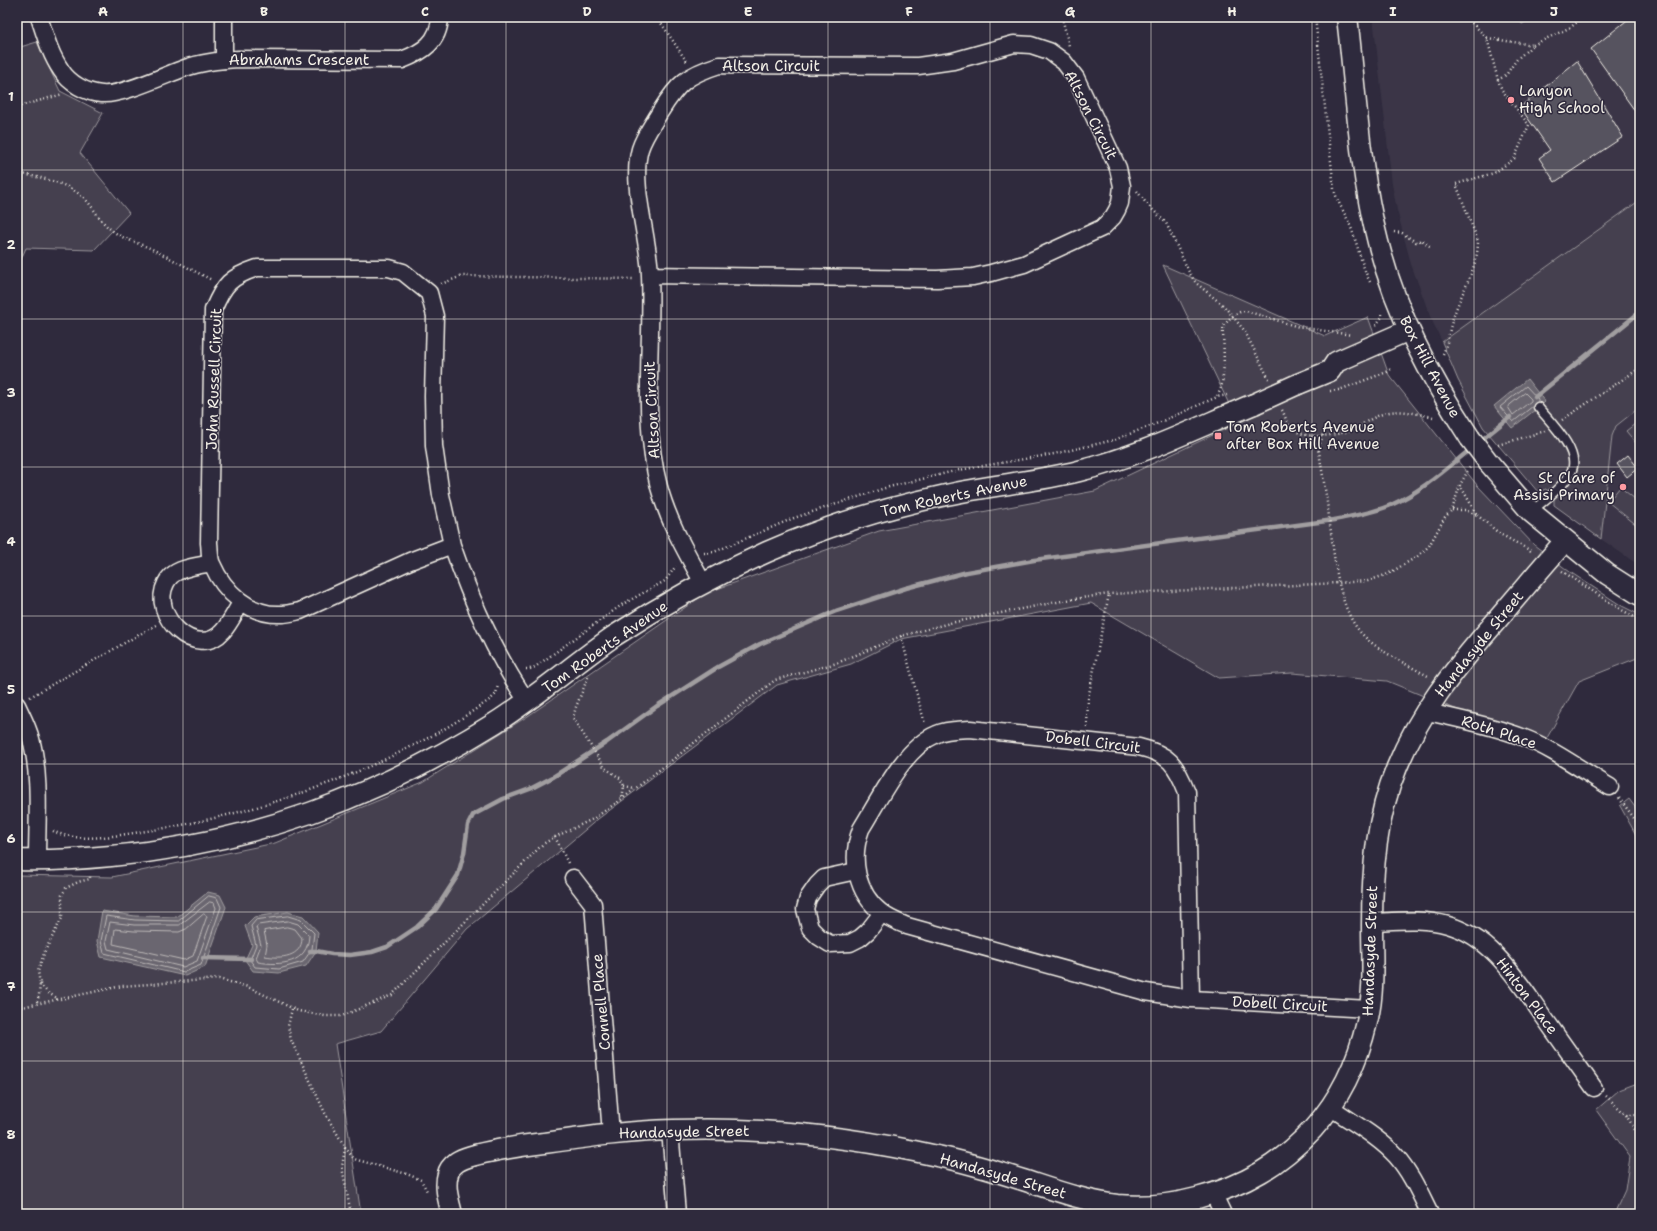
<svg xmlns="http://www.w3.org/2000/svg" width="1657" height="1231" font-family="'Shantell Sans',sans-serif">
<rect width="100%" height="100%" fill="#2f2a3d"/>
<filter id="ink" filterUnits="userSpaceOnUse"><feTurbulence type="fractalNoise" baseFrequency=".025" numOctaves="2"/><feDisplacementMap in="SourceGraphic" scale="8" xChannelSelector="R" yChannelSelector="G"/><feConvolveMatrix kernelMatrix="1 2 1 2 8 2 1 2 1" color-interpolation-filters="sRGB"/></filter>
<g filter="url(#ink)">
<!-- built -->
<g fill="#3b3647">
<polygon points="1373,17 1640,17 1640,200 1442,342 1430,316 1411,264 1397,210 1392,184"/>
<polygon points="1640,407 1640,566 1601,539 1612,436 1616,426"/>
</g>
<!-- green -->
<g fill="#454050" stroke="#9c989c">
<polygon points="1517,17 1534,17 1522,24"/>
<polygon points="37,42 60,91 103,113 80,153 129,213 94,250 26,248 17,268 17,48"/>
<polygon points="1640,200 1640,407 1616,426 1612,436 1601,539 1554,505 1554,499 1546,489 1538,492 1483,427 1458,380 1442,342"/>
<polygon points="1163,265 1325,336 1368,317 1389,375 1477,485 1534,545 1570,572 1622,606 1640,615 1640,659 1637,658 1579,681 1543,745 1387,681 1292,673 1219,678 1091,603 901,639 851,664 777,685 598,819 467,929 381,1031 335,1044 361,1214 17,1214 17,875 112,877 275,843 423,782 528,716 706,593 879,531 1095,491 1238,423"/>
<polygon points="1640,420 1640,448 1626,431"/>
<polygon points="1620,487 1640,503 1639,527 1608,502"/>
<polygon points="1629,799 1640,814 1640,842 1620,806"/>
<polygon points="1640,1082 1640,1214 1614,1214 1625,1190 1630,1157 1596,1110 1619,1090"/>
</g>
<!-- water -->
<g fill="#6a6670" stroke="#a19ea0">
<polygon points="1527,379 1545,402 1512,428 1494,406"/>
<polygon points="208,892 220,895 226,907 205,967 185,976 101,957 97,941 102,911 135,916 177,917"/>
<polygon points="288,912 303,916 318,932 316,951 306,966 279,973 253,971 245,960 252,945 245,926 254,917"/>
</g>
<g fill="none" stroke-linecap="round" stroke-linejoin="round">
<!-- shore -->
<g stroke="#bdb9b8" stroke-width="1">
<polygon points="1525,393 1531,399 1531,401 1513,415 1508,407"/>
<polyline points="1533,406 1513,422 1500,407 1526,386 1538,399 1538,402"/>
<polygon points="209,896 217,898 221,907 201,965 184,972 104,953 101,941 106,916 135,920 178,921"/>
<polygon points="210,902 214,903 216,908 197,961 183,967 108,949 106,941 110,922 134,925 179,925"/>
<polygon points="204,914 207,916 193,956 184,960 113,944 115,929 134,931 179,932 186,929"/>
<polygon points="288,916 301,920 314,933 312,949 303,962 279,969 255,967 250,960 256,945 251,926 256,920"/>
<path d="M288,921L298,924L309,935C308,964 281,966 258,962L256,958L261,945L256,927L259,925Z"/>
<path d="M287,927L295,929L302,938C302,957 281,959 265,956L267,945L264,931Z"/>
</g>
<!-- stream -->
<g stroke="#a19ea0" stroke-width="4.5">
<polyline points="1535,397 1640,312"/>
<polyline points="1479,442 1510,417"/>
<path d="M310,951H316L332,954L350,955L372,952L387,947L417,927L436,909L458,875L464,853L468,825L473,815L503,799L530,789L553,777L607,742L657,706L718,667L760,644L836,611L906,588L967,572L1034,560L1334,520C1353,516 1373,513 1391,505C1421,492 1446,469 1472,448"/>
<polyline points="203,958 251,959"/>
</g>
</g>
<!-- building -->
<g fill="#56525f" stroke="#f4f1e8">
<polygon points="1631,17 1640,17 1640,118 1591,49"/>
<polygon points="1577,61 1623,137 1555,182 1539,158 1550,150 1520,107"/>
<polygon points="1628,455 1638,468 1627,477 1617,464"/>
</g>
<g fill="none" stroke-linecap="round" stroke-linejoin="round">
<defs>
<path id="service" d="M1531,512C1543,501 1566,485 1572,470C1580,450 1549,421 1538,407"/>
<g id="minor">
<path d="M39,17C45,35 50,54 61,70C69,83 86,93 102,94C121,96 165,75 185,68C202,62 222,60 239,59L402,60C423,52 439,42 440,17"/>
<polyline points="224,60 224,17"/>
<path d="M650,275L937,279L973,277L991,273L1024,264L1102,228L1113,217L1117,210L1120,203L1122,186L1118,168L1076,78L1064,62L1049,51L1031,45L1014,44L953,61L918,66L719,65C687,75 678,83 660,112C653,124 644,136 640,149C630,184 649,238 650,275C653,346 641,418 659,487C668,521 686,552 703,583"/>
<path d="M452,545L441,495L434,446L433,396L435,316L429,293L403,272L389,268H257C230,277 224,284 213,310L209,543C210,549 209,558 212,564C224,592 250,616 282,614C288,614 295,612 300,611L410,561L452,545C471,600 494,653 527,701"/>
<path d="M211,563C199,566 181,567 171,576C169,578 167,581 166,583C149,616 197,661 223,631C230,623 235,612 241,603"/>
<path d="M17,705C22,716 28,727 31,739C41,776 37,822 37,861"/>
<path d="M1424,711C1457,719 1491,725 1522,737C1552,748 1583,771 1610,787"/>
<polyline points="856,871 824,878 817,885 808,898 805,909 810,928 819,937 830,944 850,943 860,938 868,931 882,913"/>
<polyline points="573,878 593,904 611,1134"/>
<path d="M1372,922C1397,921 1423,918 1448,925C1493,938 1517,980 1543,1016C1560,1040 1577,1064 1594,1088"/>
<path d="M1191,999L1146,992L907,926C898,922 889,919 882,913C856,893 850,859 861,829C880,799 903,748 937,734C947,729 959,730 970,729L1139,747C1169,754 1176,764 1187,792L1191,999L1369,1009"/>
<path d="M1329,1106C1351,1122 1378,1136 1396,1156C1411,1173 1420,1194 1430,1214"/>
<polyline points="670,1130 677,1214"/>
<polyline points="1213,1193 1223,1214"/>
</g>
<g id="tertiary">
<path d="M1347,17C1356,91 1359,169 1378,242C1396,313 1430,377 1470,438"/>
<polyline points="1298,384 1330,371 1336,362 1409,330"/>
<polyline points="1489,463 1531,512 1607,574 1640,595"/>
<path d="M17,860C49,861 80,859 111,856C251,843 375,798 495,723C536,697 574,664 614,636C663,604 714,576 767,552C824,527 885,508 946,495C990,485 1035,482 1079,471C1140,456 1196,428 1254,404"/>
<path d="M452,1214C449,1202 444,1187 448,1174C449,1169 453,1165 457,1162C470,1153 526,1145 544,1143C587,1137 629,1131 673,1130C762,1127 850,1136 937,1156C966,1162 995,1171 1023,1180C1054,1190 1084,1201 1117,1205C1143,1207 1171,1205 1197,1198C1244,1186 1280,1165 1313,1129C1340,1099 1358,1061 1367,1022C1375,991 1372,957 1372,925C1372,871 1376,817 1397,767C1419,713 1454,670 1491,627C1516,598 1540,569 1565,541"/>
</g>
</defs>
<!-- service casing -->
<use href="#service" stroke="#f4f1e8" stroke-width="11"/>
<!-- minor casing -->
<use href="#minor" stroke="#f4f1e8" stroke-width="19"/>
<!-- tertiary casing -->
<use href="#tertiary" stroke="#f4f1e8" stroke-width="23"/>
<!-- path -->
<g stroke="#f4f1e8" stroke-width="2.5" stroke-dasharray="1 3" stroke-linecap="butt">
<polyline points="657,17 687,62"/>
<polyline points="1062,17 1069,46"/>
<path d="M1315,17L1334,189C1337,202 1345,213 1350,225C1358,245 1361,265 1371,284"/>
<polyline points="1487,38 1533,45 1517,59 1506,75 1498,80"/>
<polyline points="1533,45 1571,27 1583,17"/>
<polyline points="17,107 63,94"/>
<path d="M17,173C42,178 69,182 87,201C96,211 101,223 113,231C124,240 139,243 152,249C172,259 192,270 212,280"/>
<polyline points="1137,191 1146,203 1166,223 1190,274 1196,283 1224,306 1244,330 1269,379"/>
<polyline points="1394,232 1402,233 1416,242 1422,240 1431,247"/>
<polyline points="441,284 462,276 635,279"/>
<polyline points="1376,325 1382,317 1382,312"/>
<path d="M1443,354C1448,343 1449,330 1453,318C1461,292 1478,269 1478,241L1456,184L1494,173L1514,159L1529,125L1502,90L1498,80L1487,38L1466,17"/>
<polyline points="1330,391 1339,390 1387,372 1391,369"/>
<path d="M1217,396C1227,383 1223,345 1223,328C1227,320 1236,311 1246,311L1299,327L1352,335"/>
<path d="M1282,410C1285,415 1286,422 1290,426C1301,441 1336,436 1351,430C1364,424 1375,415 1390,412C1404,410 1419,414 1433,417"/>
<polyline points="1562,420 1640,368"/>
<path d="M1323,435L1319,446V452C1323,476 1327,500 1330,525C1335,560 1338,613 1366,638C1384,654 1408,665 1428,676"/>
<polyline points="1311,436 1319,452"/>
<polyline points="1498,445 1545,431"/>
<polyline points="1452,510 1465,510 1477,515 1460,485"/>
<polyline points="1477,515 1500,534 1533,552"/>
<polyline points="704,553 714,552 794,518 885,488 959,470 1054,454 1114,440 1158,423 1217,397 1227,395"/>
<polyline points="1562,571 1620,609 1640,620"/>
<polyline points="901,636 925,724"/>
<polyline points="526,669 530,669 535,667 623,604 665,581 676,566"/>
<polyline points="588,677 576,707 573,718 605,768 620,778 624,786 622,799"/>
<polyline points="30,697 156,625"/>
<polyline points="1087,727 1088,699 1109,594"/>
<polyline points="624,786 635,788"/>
<polyline points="1619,798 1640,826"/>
<path d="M53,831C77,843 114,836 140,832C244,817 344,784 437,733C455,723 473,711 491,699L496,694L498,685"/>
<polyline points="555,837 568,863"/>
<polyline points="40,984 48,993 57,998"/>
<polyline points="37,1002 39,995 40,984 38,971 45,951 62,918 62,895 66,888 78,882 90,879 90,876"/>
<polyline points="17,1008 122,986 219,979 248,987 298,1011 325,1016 342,1016 392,995 543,844 555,837 593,819 622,799 775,680 837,663 901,636 950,623 1067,600 1109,594 1338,583 1368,581 1388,574 1418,556 1429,546 1445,517 1452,510 1460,485 1470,467"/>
<polyline points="292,1009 288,1026 291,1040 326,1115 345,1147 354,1159 407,1174 421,1180 428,1193"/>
<polyline points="1606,1096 1626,1115 1640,1115"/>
<polyline points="1626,1115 1640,1138"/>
<polyline points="345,1148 342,1167 351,1214"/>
<polyline points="1636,1214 1640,1206"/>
</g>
<!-- service -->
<use href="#service" stroke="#2f2a3d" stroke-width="8"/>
<!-- minor -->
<use href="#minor" stroke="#2f2a3d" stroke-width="16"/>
<!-- tertiary -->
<use href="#tertiary" stroke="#2f2a3d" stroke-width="20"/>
<defs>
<g id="tertiary-bridge">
<polyline points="1254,404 1298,384"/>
<polyline points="1470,438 1489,463"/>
</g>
</defs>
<!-- tertiary-bridge casing -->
<use href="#tertiary-bridge" stroke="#f4f1e8" stroke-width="23" stroke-linecap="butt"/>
<!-- tertiary-bridge -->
<use href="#tertiary-bridge" stroke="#2f2a3d" stroke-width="20"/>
</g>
</g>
<!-- grid -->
<path fill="none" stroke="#f4f1e8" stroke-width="1" stroke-opacity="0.55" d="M183,17V1214M345,17V1214M506,17V1214M667,17V1214M828,17V1214M990,17V1214M1151,17V1214M1312,17V1214M1474,17V1214M17,170H1640M17,319H1640M17,467H1640M17,616H1640M17,764H1640M17,912H1640M17,1061H1640"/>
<!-- markers -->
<g fill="#ff9aa2" stroke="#2f2a3d" stroke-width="1.5">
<circle cx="1511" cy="100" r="4"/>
<rect x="1214" y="432" width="8" height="8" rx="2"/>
<circle cx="1623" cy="487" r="4"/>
</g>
<g text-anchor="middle" stroke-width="3" stroke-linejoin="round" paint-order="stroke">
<!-- street labels -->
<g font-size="15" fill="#f4f1e8" stroke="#2f2a3d">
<text x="299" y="65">Abrahams Crescent</text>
<text x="771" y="71">Altson Circuit</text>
<text transform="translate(1091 115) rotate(63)" y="5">Altson Circuit</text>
<text transform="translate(1430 367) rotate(62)" y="5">Box Hill Avenue</text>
<text transform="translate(214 379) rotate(-88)" y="5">John Russell Circuit</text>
<text transform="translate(652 410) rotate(-93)" y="5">Altson Circuit</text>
<text transform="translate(954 496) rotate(-12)" y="5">Tom Roberts Avenue</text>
<text transform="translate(1479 644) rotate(-51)" y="5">Handasyde Street</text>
<text transform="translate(605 647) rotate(-35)" y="5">Tom Roberts Avenue</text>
<text transform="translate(1499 732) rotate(18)" y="5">Roth Place</text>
<text transform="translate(1093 742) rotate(7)" y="5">Dobell Circuit</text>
<text transform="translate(1370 951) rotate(-88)" y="5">Handasyde Street</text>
<text transform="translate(1527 996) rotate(53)" y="5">Hinton Place</text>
<text transform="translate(601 1002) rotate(-95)" y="5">Connell Place</text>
<text transform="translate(1280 1004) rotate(3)" y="5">Dobell Circuit</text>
<text transform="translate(684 1132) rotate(-1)" y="5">Handasyde Street</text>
<text transform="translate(1003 1176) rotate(16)" y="5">Handasyde Street</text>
</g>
<!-- poi labels -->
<g font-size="15" fill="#f4f1e8" stroke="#2f2a3d" text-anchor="start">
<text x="1519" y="96">Lanyon<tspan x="1519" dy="17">High School</tspan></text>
<text x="1226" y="432">Tom Roberts Avenue<tspan x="1226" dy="17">after Box Hill Avenue</tspan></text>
<text x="1615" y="483" text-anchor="end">St Clare of<tspan x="1615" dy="17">Assisi Primary</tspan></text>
</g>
</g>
<!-- margin -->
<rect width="1657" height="1231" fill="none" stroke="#2f2a3d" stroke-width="44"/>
<rect x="22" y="22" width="1613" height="1187" fill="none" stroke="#f4f1e8" stroke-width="1.5"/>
<g font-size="13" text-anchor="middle" font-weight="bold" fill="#f4f1e8">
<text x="103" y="16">A</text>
<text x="264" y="16">B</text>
<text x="425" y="16">C</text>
<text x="587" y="16">D</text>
<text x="748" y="16">E</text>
<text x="909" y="16">F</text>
<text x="1070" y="16">G</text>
<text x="1232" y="16">H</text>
<text x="1393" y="16">I</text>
<text x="1554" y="16">J</text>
<text x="11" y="101">1</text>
<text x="11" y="249">2</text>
<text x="11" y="397">3</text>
<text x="11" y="546">4</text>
<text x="11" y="694">5</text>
<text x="11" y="843">6</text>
<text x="11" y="991">7</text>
<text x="11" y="1139">8</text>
</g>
</svg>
